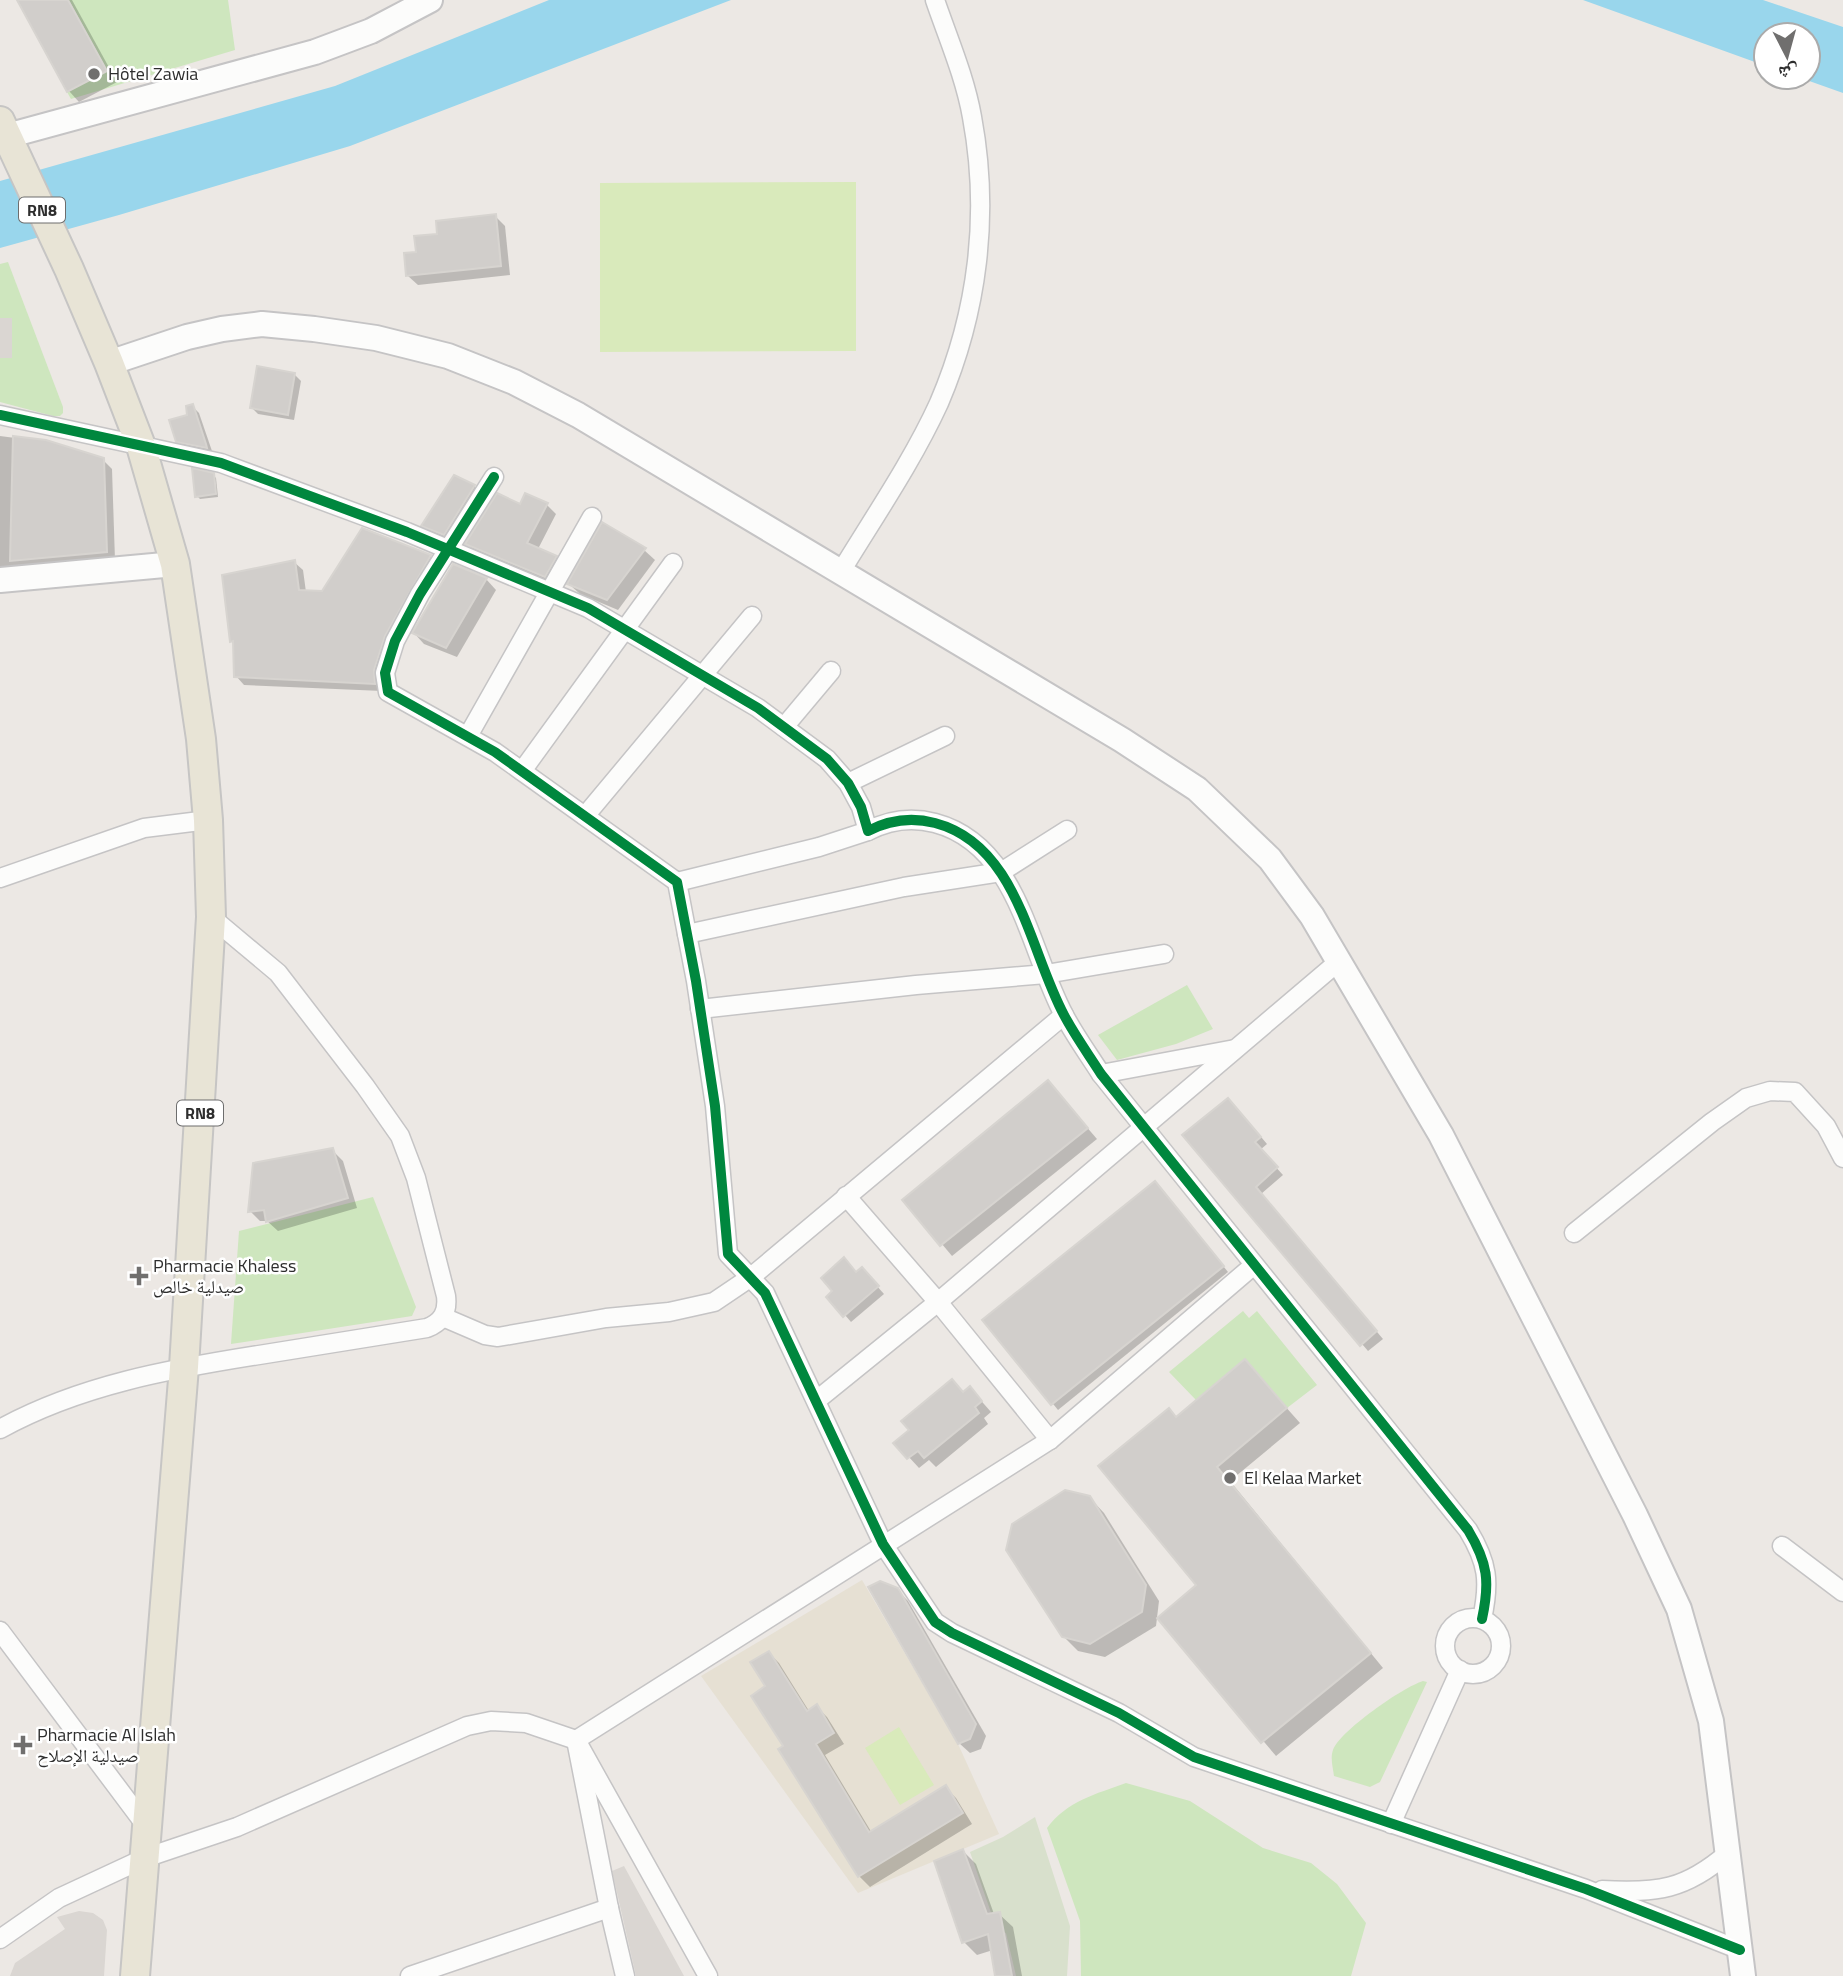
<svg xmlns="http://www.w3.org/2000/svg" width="1843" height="1976" font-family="'Titillium Web','Noto Naskh Arabic',sans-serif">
<rect width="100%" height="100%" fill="#ece8e4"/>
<!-- education -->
<polygon fill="#e6e0d3" points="862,1580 958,1744 999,1834 858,1893 701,1676"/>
<!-- green -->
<g fill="#cee6be">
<polygon points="69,0 228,0 235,50 71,99 67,92 107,70"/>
<polygon points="8,262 63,407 63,413 60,416 53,416 0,402 0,264"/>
<polygon points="1187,985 1213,1029 1176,1044 1117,1060 1098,1035"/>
<polygon points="373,1197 416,1307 412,1316 231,1344 239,1231"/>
<polygon points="1243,1311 1249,1318 1257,1311 1317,1385 1287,1408 1245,1359 1196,1400 1169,1372"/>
<path d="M1423,1681L1427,1682L1380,1782L1370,1787L1334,1776C1333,1768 1330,1758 1333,1750C1340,1731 1403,1687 1423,1681Z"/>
<path d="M1126,1783L1190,1801L1263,1848L1311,1863L1337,1884L1366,1923L1351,1976H1081L1080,1921L1047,1828C1067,1801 1096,1794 1126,1783Z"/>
</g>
<!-- cemetery -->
<polygon fill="#d8e0cc" points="1035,1817 1070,1926 1067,1976 1016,1976 1006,1933 997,1930 970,1852 1003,1837"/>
<!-- pitch -->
<g fill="#d9eabb">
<polygon points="856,182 856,351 600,352 600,183"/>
<polygon points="899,1727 934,1785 900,1805 865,1748"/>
</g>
<!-- plaza -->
<g fill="#dad6d2">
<rect x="0" y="318" width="12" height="40"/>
<polygon points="624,1866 684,1976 636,1976 612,1871"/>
<polygon points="79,1911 93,1913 103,1920 107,1930 104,1976 10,1976 15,1963 65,1929 57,1917"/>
</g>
<!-- water -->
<g fill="#99d6ec">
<polygon points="549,0 731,0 350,146 119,215 0,248 0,181 335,86"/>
<polygon points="1583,0 1763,0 1843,27 1843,93 1798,77 1808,77 1808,35 1766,35 1766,66"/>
</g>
<!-- shadow -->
<g fill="#0003">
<polygon points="19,0 72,0 117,82 79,102 69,91"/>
<polygon points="495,216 505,226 510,275 418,285 408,276 418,254 439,235"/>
<polygon points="294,374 301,381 294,420 258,414 252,408"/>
<polygon points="192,406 199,413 213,454 185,448 178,441"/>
<polygon points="0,436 46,442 103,460 112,469 115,560 0,571"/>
<polygon points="213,475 216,478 218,497 200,499 197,496"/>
<polygon points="454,477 474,486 481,493 451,541 430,532 423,525"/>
<polygon points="547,505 556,514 538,549 556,557 565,567 555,585 477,553 467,544 521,506"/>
<polygon points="362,530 430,556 439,564 393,645 382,691 244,685 236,676 235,644 232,641 294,562 303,570 306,592 323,593"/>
<polygon points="644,550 655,560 618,610 580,594 569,584"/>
<polygon points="486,579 496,590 457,657 424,644 414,633"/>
<polygon points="1048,1082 1097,1139 952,1256 905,1200"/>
<polygon points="1235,1106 1267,1144 1260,1150 1283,1175 1261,1194 1383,1339 1368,1351 1185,1136"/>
<polygon points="332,1150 343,1161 357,1208 278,1231 267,1221 260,1221 250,1211"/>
<polygon points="1160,1189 1228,1272 1058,1410 985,1321"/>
<polygon points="857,1274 868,1276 884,1294 851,1322 845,1315"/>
<polygon points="1245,1361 1300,1423 1230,1481 1383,1668 1276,1756 1159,1618 1199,1586 1177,1419"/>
<polygon points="970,1388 991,1412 984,1418 988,1424 936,1467 929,1460 919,1468 896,1443"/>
<polygon points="1090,1498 1104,1513 1159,1601 1156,1626 1105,1657 1078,1651 1063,1636"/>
<polygon points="897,1590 908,1601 986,1736 981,1749 970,1753 959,1743"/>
<polygon points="769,1653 779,1663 809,1711 817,1707 827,1717 844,1744 825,1755 872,1833 946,1788 956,1798 972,1824 870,1887 859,1876 785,1747 768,1687"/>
<polygon points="963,1851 976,1864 994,1914 999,1914 1013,1927 1022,1976 997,1976 993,1950 977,1955 964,1942"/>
</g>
<!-- building -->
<g fill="#d1cecb" stroke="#d7d4d0" stroke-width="2">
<polygon points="17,0 68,0 107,71 67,92"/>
<polygon points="496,214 501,266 406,276 404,253 416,252 414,236 437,234 436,221"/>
<polygon points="257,366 295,373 288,415 250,408"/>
<polygon points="193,404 206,444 207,448 176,442 169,420 187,415 186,406"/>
<polygon points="13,436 46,440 104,458 107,552 10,561"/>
<polygon points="192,468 214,473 216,494 195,497"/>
<polygon points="454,475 475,485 444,535 421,526"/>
<polygon points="497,493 520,504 525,493 548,503 527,543 557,556 545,577 465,544"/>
<polygon points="602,522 646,548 607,600 567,584"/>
<polygon points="362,528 431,555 385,636 374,670 375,684 234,677 233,641 230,642 222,575 295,560 299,590 322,591"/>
<polygon points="453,564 487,578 446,648 412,633"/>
<polygon points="1048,1080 1088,1128 940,1246 902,1200"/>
<polygon points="1228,1098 1261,1137 1255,1142 1278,1167 1256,1187 1377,1331 1360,1346 1182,1135"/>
<polygon points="333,1148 348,1198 266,1222 264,1210 248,1212 253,1163"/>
<polygon points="1155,1181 1224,1266 1051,1405 982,1320"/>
<polygon points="844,1257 856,1272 862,1267 879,1286 843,1317 826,1297 832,1291 821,1278"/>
<polygon points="1245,1359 1287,1408 1217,1467 1371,1653 1261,1743 1157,1618 1196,1585 1098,1466 1169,1408 1176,1417"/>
<polygon points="952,1379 963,1392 970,1386 982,1401 975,1407 979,1413 924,1458 918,1451 907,1459 893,1443 909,1430 901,1421"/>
<polygon points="1065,1490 1090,1496 1146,1585 1142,1612 1090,1644 1062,1637 1006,1550 1012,1524"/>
<polygon points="880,1581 898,1588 976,1724 970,1739 958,1744 868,1587"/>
<polygon points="769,1651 807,1711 817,1704 834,1733 816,1744 869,1832 946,1785 963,1813 858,1877 778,1749 783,1746 751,1696 765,1686 750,1662"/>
<polygon points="963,1849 987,1914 1000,1912 1012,1976 995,1976 988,1934 962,1943 934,1861"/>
</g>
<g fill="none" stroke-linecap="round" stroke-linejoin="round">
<defs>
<g id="street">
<path d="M0,415L221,463L407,532L588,608L758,708L827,759L848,783L861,807L868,831C889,820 912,817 935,823C1018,845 1029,950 1064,1015C1075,1036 1089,1055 1101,1074L1468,1530C1488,1563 1490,1582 1482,1619"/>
<polyline points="494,477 420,594 395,641 385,673 388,692 495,752 677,882 696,981 715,1106 728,1254 765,1293 883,1544 935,1622 952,1633 1119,1713 1194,1757 1586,1889 1740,1950"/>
<path d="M840,573C874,517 912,462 939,403C978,312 990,214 972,117C965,77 948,38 935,0"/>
<polyline points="784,727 831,671"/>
<polyline points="468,736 592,517"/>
<polyline points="522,771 673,563"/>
<polyline points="848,783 945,736"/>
<polyline points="585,816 752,616"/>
<polyline points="0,878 144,828 208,820"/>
<polyline points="677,882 819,847 868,831"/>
<polyline points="687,934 904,887 1001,872 1067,830"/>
<polyline points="700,1009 916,985 1046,974 1164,954"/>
<polyline points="1101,1074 1235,1049"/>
<polyline points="846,1196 938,1302 1050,1440"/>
<polyline points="1574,1233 1712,1122 1746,1098 1770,1091 1795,1092 1826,1126 1843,1158"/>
<polyline points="443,1317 485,1335 498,1337 606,1318 669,1312 714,1302 751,1277 1064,1015"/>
<polyline points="817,1400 938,1302 1338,962"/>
<path d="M0,1429C80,1385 170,1369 259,1355C315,1346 371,1337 427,1328C442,1322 448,1312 446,1296L416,1178L400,1136L365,1086L278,973L211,917"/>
<polyline points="1782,1546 1843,1592"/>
<circle cx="1473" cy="1646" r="28"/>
<polyline points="0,1631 147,1827"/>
<polyline points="1391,1824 1460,1670"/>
<path d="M1602,1890C1658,1893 1685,1890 1728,1853"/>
<polyline points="0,1939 59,1898 145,1858 237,1827 467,1726 491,1721 526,1723 576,1740 708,1976"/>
<polyline points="410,1976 609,1908"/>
<polyline points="625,1976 609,1908 576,1740 1050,1440 1254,1265"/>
</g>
<g id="secondary">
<polyline points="7,136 315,52 371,31 430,0"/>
<polyline points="109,363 187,337 222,329 262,324 314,329 376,338 448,356 514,382 578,415 1122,740 1197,789 1270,859 1312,916 1441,1135 1635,1515 1679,1609 1711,1721 1743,1976"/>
<polyline points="0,580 175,564"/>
</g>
<polyline id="primary" points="0,121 69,269 109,363 141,446 175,564 201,739 208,820 211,917 184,1367 135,1976"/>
</defs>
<!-- street casing -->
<use href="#street" stroke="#c5c4c5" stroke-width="21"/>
<!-- secondary casing -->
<use href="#secondary" stroke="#c5c4c5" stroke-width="28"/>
<!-- primary casing -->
<use href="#primary" stroke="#c6c5c4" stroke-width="32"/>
<!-- street -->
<use href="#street" stroke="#fcfcfb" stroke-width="18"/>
<!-- secondary -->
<use href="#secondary" stroke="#fcfcfb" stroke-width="24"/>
<!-- primary -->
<use href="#primary" stroke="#e8e4d6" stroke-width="28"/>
<defs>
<g id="cycleway">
<path d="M0,415L221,463L407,532L588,608L758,708L827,759L848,783L861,807L868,831C889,820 912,817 935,823C1018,845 1029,950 1064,1015C1075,1036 1089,1055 1101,1074L1468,1530C1488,1563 1490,1582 1482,1619"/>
<polyline points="494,477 420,594 395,641 385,673 388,692 495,752 677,882 696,981 715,1106 728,1254 765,1293 883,1544 935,1622 952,1633 1119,1713 1194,1757 1586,1889 1740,1950"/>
</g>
</defs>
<!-- cycleway casing -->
<use href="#cycleway" stroke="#fff" stroke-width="15"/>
<!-- cycleway -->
<use href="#cycleway" stroke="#00873e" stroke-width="10"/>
</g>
<!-- markers -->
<g fill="#706f6e" stroke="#fff" stroke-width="2.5">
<circle cx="94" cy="74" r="7"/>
<path d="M135.5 1265.5h7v7h7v7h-7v7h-7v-7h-7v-7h7z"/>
<circle cx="1230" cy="1478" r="7"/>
<path d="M19.5 1734.5h7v7h7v7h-7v7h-7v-7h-7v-7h7z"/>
</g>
<g text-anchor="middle" stroke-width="5" stroke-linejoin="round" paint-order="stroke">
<!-- shield labels -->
<g fill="#fff" stroke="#6d6d6d" stroke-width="2">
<rect x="19" y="197.5" width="46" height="25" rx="5"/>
<rect x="177" y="1100.5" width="46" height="25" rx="5"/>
</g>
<g font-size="16" font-weight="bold" fill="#2e2e2e">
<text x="42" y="216">RN8</text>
<text x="200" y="1119">RN8</text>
</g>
<!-- poi labels -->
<g font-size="18" fill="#2e2e2e" stroke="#fff" text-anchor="start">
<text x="108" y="80">Hôtel Zawia</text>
<text x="153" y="1272">Pharmacie Khaless<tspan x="153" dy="21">صيدلية خالص</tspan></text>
<text x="1244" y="1484">El Kelaa Market</text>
<text x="37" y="1741">Pharmacie Al Islah<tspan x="37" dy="21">صيدلية الإصلاح</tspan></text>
</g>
</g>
<!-- north arrow -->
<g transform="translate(1787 56) rotate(174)"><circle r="33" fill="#ffffff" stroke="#ababab" stroke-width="2"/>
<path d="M0-5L12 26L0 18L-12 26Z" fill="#706f6e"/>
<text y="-10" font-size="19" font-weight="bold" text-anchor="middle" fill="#2e2e2e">ش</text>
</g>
</svg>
